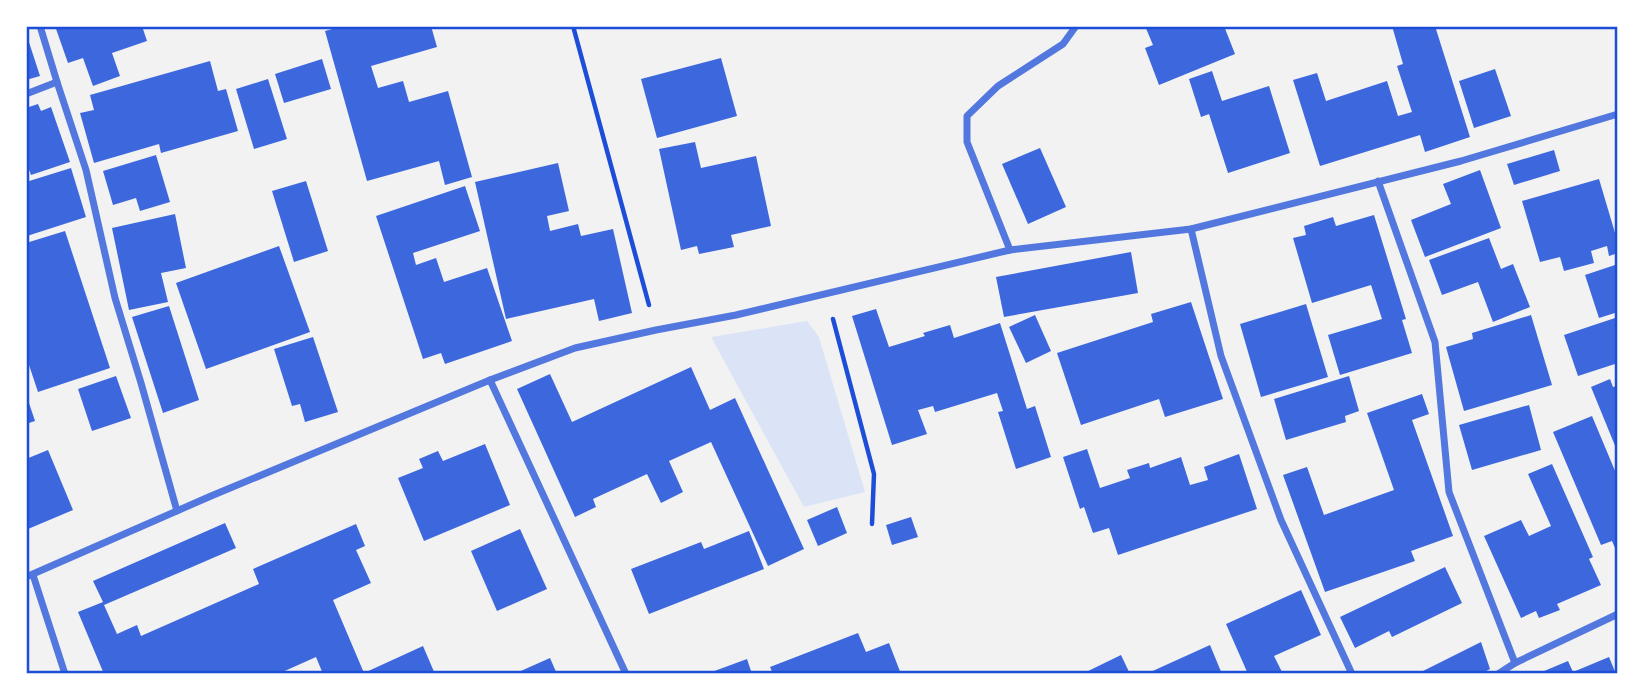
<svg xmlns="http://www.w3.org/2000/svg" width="1644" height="700" font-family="Jost,sans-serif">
<rect width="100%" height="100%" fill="#f2f2f2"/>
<!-- green -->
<polygon fill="#dbe4f7" points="807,321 819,337 865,492 804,507 711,337"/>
<!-- building -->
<g fill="#3d67dc">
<polygon points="55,26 142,26 147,41 112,53 120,76 93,86 83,58 68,63"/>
<polygon points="343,26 431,26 437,47 371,66 378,88 403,81 409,102 448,91 472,177 445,185 439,161 367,181 325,31"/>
<polygon points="1145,26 1224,26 1235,54 1159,85 1145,48 1153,45"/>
<polygon points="1392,26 1435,26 1470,137 1425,152 1420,135 1320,166 1293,80 1317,73 1326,101 1387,81 1398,116 1412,112 1397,66 1403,64"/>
<polygon points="26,33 40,76 26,80"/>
<polygon points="721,58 737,116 657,138 641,79"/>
<polygon points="322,59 331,89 284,103 275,74"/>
<polygon points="210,61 218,91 226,89 238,131 161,153 159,144 94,163 80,113 94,110 90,95"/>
<polygon points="1495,69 1511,116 1474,128 1459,81"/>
<polygon points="1212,71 1222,101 1269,86 1290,153 1228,173 1209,114 1201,117 1189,79"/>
<polygon points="268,79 287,139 254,149 236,89"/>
<polygon points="38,104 41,111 51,107 70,162 31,175 26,161 26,108"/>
<polygon points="695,142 701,168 756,156 771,226 731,235 734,247 699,254 697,246 681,250 659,149"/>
<polygon points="1040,148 1066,207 1028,224 1002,164"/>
<polygon points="1554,150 1560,171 1514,185 1507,164"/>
<polygon points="156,155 170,202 140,211 136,198 113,205 103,171"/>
<polygon points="558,163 569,211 547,216 550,231 578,224 581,236 613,229 632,313 599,321 594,299 506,319 475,182"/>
<polygon points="71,168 86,217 27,236 26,182"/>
<polygon points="1480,170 1501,228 1425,257 1411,220 1451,204 1443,184"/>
<polygon points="1599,179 1618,243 1618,253 1609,256 1607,246 1591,251 1594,263 1564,271 1560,257 1540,262 1522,201"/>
<polygon points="306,181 328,251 294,262 272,191"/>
<polygon points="465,186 480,231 413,253 416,265 436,258 444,282 487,268 512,341 445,364 441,353 423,359 376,216"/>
<polygon points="175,214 186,268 161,273 168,302 129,310 112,228"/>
<polygon points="1374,215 1406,319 1402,320 1412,353 1340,375 1328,335 1382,319 1371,285 1312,303 1293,238 1306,235 1304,226 1333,217 1336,226"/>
<polygon points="65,231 110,368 38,392 26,356 26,243"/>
<polygon points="1489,238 1501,269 1513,264 1530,307 1493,322 1478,282 1442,295 1429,260"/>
<polygon points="279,246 310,332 206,369 176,283"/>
<polygon points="1131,252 1138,293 1004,317 996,277"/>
<polygon points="1618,264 1618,312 1599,318 1585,275"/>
<polygon points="1191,302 1223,399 1165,417 1159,399 1081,425 1057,353 1153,322 1151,314"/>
<polygon points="1306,304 1328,377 1261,397 1240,324"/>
<polygon points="169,306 199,400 163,413 132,317"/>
<polygon points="876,309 889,347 925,336 923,333 950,325 954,338 1000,323 1027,409 1035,406 1051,457 1016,469 998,412 1003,411 997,393 935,412 933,406 918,410 927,434 892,445 852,316"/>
<polygon points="1035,315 1051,351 1026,363 1009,327"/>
<polygon points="1531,315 1552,385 1464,411 1446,347 1473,339 1472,333"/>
<polygon points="1618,317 1618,363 1578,376 1564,335"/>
<polygon points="313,337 338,412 305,422 300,404 292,406 274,349"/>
<polygon points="691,367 710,410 735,398 804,549 768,566 711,442 669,461 683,492 661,503 647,474 593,499 596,507 575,517 517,389 550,374 572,422"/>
<polygon points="116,376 131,418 92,431 78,389"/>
<polygon points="1349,376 1359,411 1345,416 1346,422 1286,440 1274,399"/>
<polygon points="1610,379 1613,387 1618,386 1618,453 1591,387"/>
<polygon points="26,394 35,421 26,424"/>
<polygon points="1422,394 1429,414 1412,420 1453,536 1411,551 1415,561 1325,592 1283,475 1307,467 1324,515 1394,490 1367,413"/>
<polygon points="1529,405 1541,450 1472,470 1459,425"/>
<polygon points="1592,416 1618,478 1618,555 1612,541 1601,545 1553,432"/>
<polygon points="485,444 510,505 424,541 398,478 423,468 419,459 438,451 443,461"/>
<polygon points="1087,449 1100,488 1130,478 1127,470 1149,463 1150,468 1181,457 1190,485 1208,480 1204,467 1239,454 1257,509 1118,555 1109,528 1093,533 1084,507 1080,509 1063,457"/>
<polygon points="48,450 73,510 28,529 26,526 26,459"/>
<polygon points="1552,464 1593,557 1589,559 1601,585 1557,604 1560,610 1539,618 1536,611 1521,618 1484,536 1521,520 1529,536 1551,526 1528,474"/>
<polygon points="837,507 847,533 818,546 807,520"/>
<polygon points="911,517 918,537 892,545 886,525"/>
<polygon points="225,523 236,548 104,605 117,634 137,625 141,636 259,584 253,569 356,524 365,546 356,550 371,583 333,600 364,673 423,646 435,674 323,674 316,657 278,674 104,674 78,612 103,602 93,581"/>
<polygon points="520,529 547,589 497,611 471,551"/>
<polygon points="749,531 764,569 649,614 631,569 701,542 704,549"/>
<polygon points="1445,567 1462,603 1392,637 1389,631 1355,648 1340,617"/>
<polygon points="1301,590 1321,635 1274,656 1283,674 1248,674 1226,624"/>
<polygon points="858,633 866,652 889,643 901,674 773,674 770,667"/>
<polygon points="1481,642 1490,669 1481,674 1417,674"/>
<polygon points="1210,645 1222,674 1146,674"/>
<polygon points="1121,655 1130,674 1082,674"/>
<polygon points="1609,657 1616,674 1537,674 1568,661 1573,672"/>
<polygon points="550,658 557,674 514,674"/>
<polygon points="747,659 752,674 709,674 709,673"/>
</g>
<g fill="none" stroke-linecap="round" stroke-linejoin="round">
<!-- path -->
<g stroke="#1d4ed8" stroke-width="4.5">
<polyline points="573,26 649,305"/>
<polyline points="833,319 874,474 872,524"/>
</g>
<!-- minor -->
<g stroke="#5277de" stroke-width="7">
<polyline points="40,26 57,82"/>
<polyline points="26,94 57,82 86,170 115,298 141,383 177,511"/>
<polyline points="1378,181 1435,342 1449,492 1515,663"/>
<polyline points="1191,229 1221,356 1281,520 1352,674"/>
<polyline points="1010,250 967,142 967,116 998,86 1063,44 1076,26"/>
<polyline points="490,380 626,674"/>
<polyline points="33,575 65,674"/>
<polyline points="26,577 211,496 490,380 575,348 656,330 736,315 1010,250 1191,229 1461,161 1618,114"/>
<polyline points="1498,674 1515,663 1618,614"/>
</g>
</g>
<!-- border -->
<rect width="1644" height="700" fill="none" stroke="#ffffff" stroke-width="56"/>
<rect x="28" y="28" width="1588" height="644" fill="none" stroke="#1d4ed8" stroke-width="2.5"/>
</svg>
